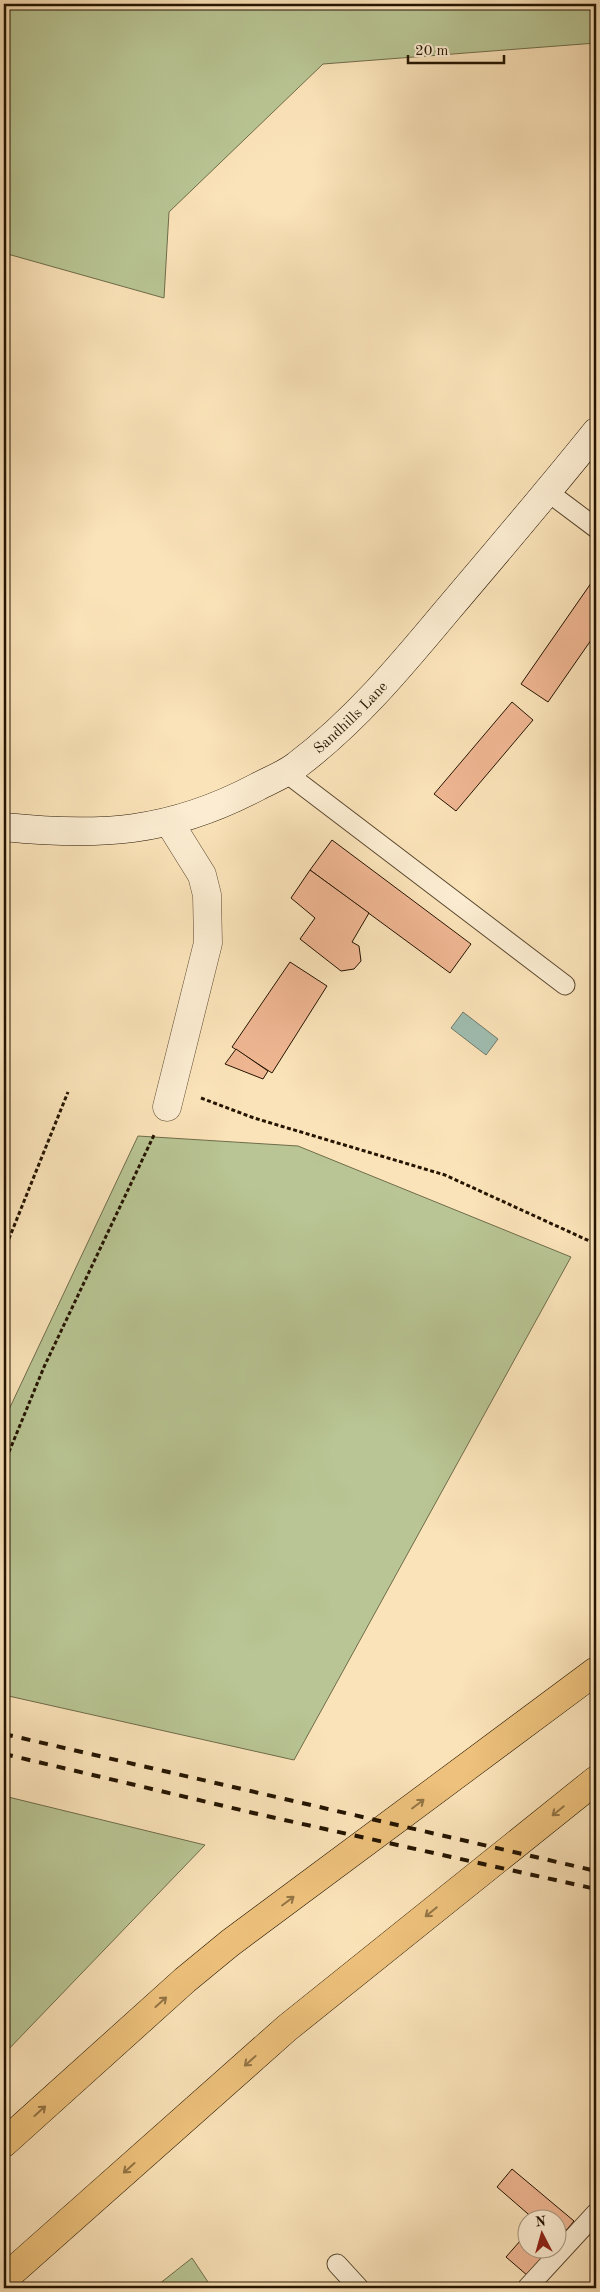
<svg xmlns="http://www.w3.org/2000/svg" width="600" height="2292" font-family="'Old Standard TT',serif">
<rect width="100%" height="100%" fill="#fbe3b9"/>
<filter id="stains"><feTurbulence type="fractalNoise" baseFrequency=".004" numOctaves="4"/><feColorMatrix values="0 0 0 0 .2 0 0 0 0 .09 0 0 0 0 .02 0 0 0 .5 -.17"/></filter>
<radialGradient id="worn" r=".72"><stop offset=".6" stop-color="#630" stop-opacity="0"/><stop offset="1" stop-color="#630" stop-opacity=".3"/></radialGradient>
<!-- green -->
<g fill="#b9c594" stroke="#6e6c4a">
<polygon points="4,4 596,4 596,43 323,64 169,212 164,298 4,253"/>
<polygon points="138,1136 298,1146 571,1257 294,1760 4,1695 4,1420"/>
<polygon points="4,1796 205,1845 4,2054"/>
<polygon points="192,2258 212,2288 154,2288"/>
</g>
<!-- water -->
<polygon fill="#9fbeb1" stroke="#6e7a6b" points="463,1012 498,1039 486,1055 451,1028"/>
<!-- building -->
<g fill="#efb692" stroke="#241401">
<polygon points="596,576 596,633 548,702 521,684"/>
<polygon points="512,702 533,720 456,811 434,794"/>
<polygon points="332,840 471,944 450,973 310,870"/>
<polygon points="310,870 369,913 352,942 359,946 361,961 354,969 341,971 300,939 315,918 291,898"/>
<polygon points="290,962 327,986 272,1073 232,1047"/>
<polygon points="236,1049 268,1071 263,1079 225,1064"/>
<polygon points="512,2169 574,2221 558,2240 558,2220 535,2220 497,2187"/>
<polygon points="528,2232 528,2250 550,2250 528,2276 506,2257"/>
</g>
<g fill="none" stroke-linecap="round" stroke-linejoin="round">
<defs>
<g id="lane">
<polyline points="548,492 596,528"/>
<polyline points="285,772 565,985"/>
<polyline points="337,2264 359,2288"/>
<polyline points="527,2288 596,2213"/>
</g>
<polyline id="street" points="167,1107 208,943 207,895 202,875 169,822"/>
<g id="secondary">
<path id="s1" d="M4,827C100,837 170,833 257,787C270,780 286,774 297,765C354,722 400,667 445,613C496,553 547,493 596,432"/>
</g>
<g id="highway">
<polyline points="4,2143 185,1980 230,1943 596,1671"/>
<polyline points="4,2279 287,2028 596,1780"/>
</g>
</defs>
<!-- lane casing -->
<use href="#lane" stroke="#5a482f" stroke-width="21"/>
<!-- street casing -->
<use href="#street" stroke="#5a482f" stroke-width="29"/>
<!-- secondary casing -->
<use href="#secondary" stroke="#241401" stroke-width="29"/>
<!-- highway casing -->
<use href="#highway" stroke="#241401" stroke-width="29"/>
<!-- path -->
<g stroke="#241401" stroke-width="3" stroke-dasharray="4 2.5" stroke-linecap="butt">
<polyline points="201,1098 254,1118 445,1175 596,1244"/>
<polyline points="4,1251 68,1092"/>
<polyline points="4,1464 44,1367 154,1135"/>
</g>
<!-- lane -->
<use href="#lane" stroke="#fcedd2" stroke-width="19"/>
<!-- street -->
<use href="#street" stroke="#fcedd2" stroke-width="28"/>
<!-- secondary -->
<use href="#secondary" stroke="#fcedd2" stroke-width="28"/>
<!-- highway -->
<use href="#highway" stroke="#eec27c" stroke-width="28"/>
<!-- rail -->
<g stroke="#241401" stroke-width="4" stroke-dasharray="9 9" stroke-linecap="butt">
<polyline points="4,1734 596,1871"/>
<polyline points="4,1754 262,1815 596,1889"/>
</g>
</g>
<!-- one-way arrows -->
<defs><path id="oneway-shaft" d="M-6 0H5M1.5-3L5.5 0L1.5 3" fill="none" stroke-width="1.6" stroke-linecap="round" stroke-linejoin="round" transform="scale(1.25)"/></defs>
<g stroke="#937445">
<use href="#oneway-shaft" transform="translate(418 1804) rotate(-37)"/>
<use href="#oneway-shaft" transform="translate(558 1811) rotate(141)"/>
<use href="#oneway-shaft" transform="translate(288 1901) rotate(-37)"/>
<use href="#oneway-shaft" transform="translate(431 1912) rotate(141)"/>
<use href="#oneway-shaft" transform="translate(161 2002) rotate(-42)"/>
<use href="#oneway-shaft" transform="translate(250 2061) rotate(138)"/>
<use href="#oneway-shaft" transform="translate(40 2111) rotate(-42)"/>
<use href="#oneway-shaft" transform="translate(129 2168) rotate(138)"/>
</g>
<g text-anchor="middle" stroke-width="4.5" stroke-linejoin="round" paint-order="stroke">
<!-- street labels -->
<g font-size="15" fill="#241401" stroke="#fcedd2">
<text dy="5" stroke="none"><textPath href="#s1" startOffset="378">Sandhills Lane</textPath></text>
</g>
</g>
<!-- margin -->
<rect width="600" height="2292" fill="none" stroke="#fbe3b9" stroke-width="20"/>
<rect x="5" y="5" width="590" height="2282" fill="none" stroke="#241401" stroke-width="2.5"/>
<rect x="10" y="10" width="580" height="2272" fill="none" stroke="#241401"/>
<!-- north arrow -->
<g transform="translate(542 2234) rotate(354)"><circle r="24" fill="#fcedd2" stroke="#a6967e"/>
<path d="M0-4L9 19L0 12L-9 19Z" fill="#8f2418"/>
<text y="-8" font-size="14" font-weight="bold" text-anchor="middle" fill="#241401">N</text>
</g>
<!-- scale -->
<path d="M408 55v8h96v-8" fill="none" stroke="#241401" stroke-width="2.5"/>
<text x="415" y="55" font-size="15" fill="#241401" stroke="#fcedd2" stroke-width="4" paint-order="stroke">20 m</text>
<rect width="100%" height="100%" filter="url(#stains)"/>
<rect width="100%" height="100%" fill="url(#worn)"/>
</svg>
